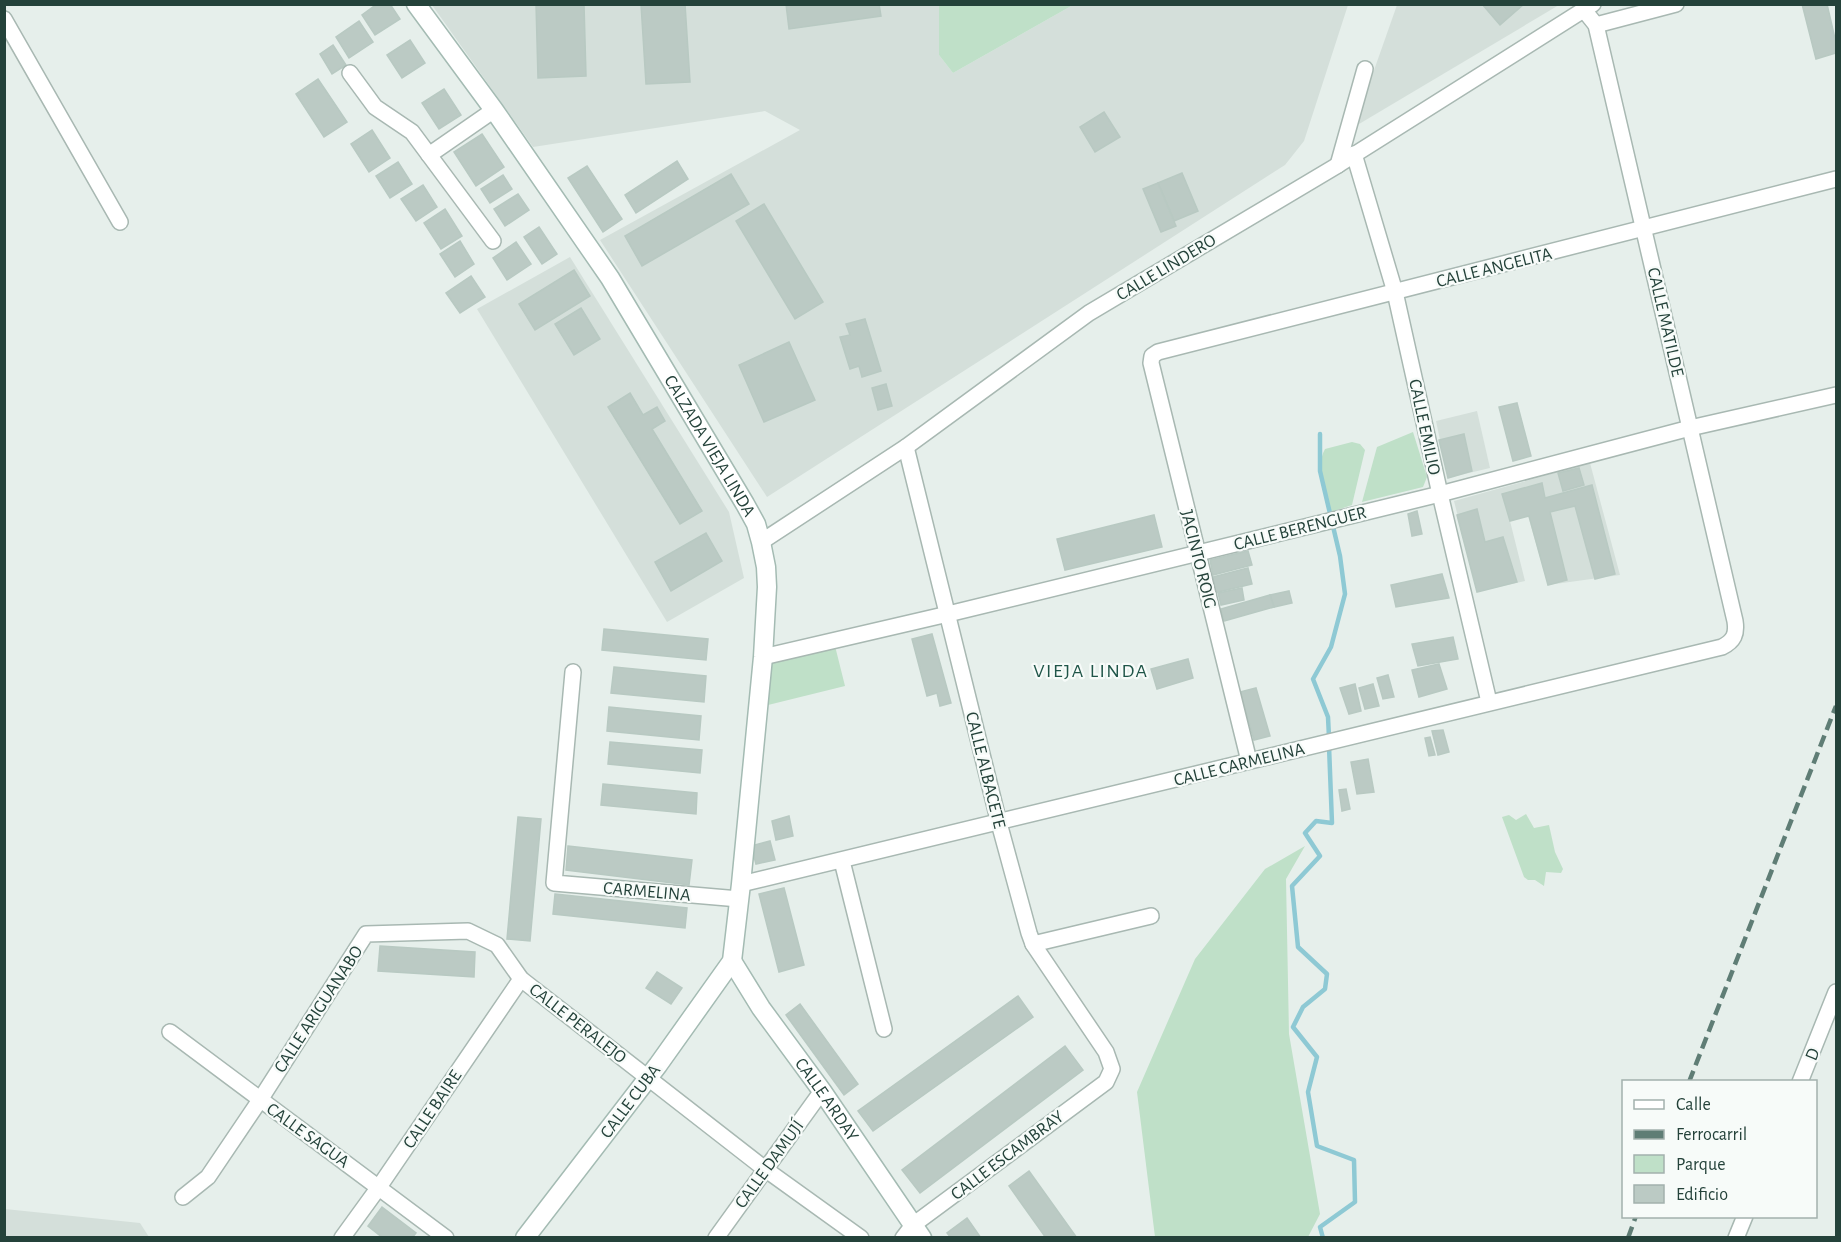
<svg xmlns="http://www.w3.org/2000/svg" width="1841" height="1242" font-family="'Alegreya Sans',sans-serif">
<rect width="100%" height="100%" fill="#e6efeb"/>
<!-- built -->
<g fill="#d4dfda">
<polygon points="432,5 939,5 939,55 953,73 1073,5 1348,5 1304,141 1285,165 767,497 600,240 800,130 765,111 533,147"/>
<polygon points="1397,5 1559,5 1354,127"/>
<polygon points="570,257 729,512 744,578 667,622 477,309"/>
<polygon points="1477,411 1490,468 1448,478 1436,421"/>
<polygon points="1590,463 1620,575 1548,585 1528,516 1510,521 1525,581 1477,592 1454,501"/>
<polygon points="5,1209 140,1223 149,1237 5,1237"/>
</g>
<!-- green -->
<g fill="#bfe0c8">
<polygon points="939,5 939,4 1073,5 953,73 939,55"/>
<polygon points="1413,432 1427,477 1423,487 1362,502 1377,447"/>
<path d="M1352,442L1360,444L1365,450L1352,505L1331,512C1327,494 1315,466 1325,449Z"/>
<polygon points="835,646 845,686 764,706 766,663"/>
<polygon points="1526,814 1534,828 1549,825 1555,852 1563,869 1561,873 1546,872 1544,886 1535,880 1528,880 1524,877 1502,817 1509,815 1516,820"/>
<polygon points="1305,846 1286,879 1289,1034 1320,1214 1308,1237 1155,1237 1137,1092 1195,959 1265,869"/>
</g>
<g fill="none" stroke-linecap="round" stroke-linejoin="round">
<!-- stream -->
<g stroke="#8ec9d4" stroke-width="4.5">
<polyline points="1320,434 1320,471 1340,556 1345,594 1331,647 1313,679 1328,717 1329,737"/>
<polyline points="1323,1238 1320,1227 1355,1202 1354,1160 1317,1146 1308,1092 1317,1057 1293,1027 1303,1007 1325,989 1327,974 1298,947 1292,886 1320,856 1305,833 1316,821 1332,823 1329,746"/>
</g>
</g>
<!-- building -->
<g fill="#bbcac4" stroke="#b8c9c2" stroke-width="1.5">
<polygon points="377,4 390,4 400,19 375,35 362,15"/>
<polygon points="536,4 584,4 586,76 538,78"/>
<polygon points="641,4 685,4 690,82 646,84"/>
<polygon points="786,4 879,4 881,16 789,29"/>
<polygon points="1482,4 1524,4 1500,25"/>
<polygon points="1802,4 1827,4 1836,43 1836,53 1816,59"/>
<polygon points="359,21 373,42 349,58 336,37"/>
<polygon points="410,40 425,63 402,78 387,55"/>
<polygon points="333,45 346,65 332,74 320,54"/>
<polygon points="318,79 347,122 324,137 296,94"/>
<polygon points="444,89 461,115 439,129 422,103"/>
<polygon points="1104,112 1120,137 1095,152 1080,127"/>
<polygon points="372,130 390,158 369,172 351,144"/>
<polygon points="482,134 504,167 476,186 454,152"/>
<polygon points="677,161 688,179 636,213 625,195"/>
<polygon points="398,162 412,184 390,198 376,176"/>
<polygon points="587,166 622,219 603,232 568,178"/>
<polygon points="1182,173 1198,211 1174,221 1158,183"/>
<polygon points="731,174 749,204 642,266 625,236"/>
<polygon points="503,175 512,189 490,203 481,189"/>
<polygon points="1158,183 1176,226 1161,232 1143,189"/>
<polygon points="423,185 437,207 416,221 401,199"/>
<polygon points="518,194 529,210 505,226 494,209"/>
<polygon points="764,204 823,302 795,319 736,221"/>
<polygon points="445,209 462,236 441,249 424,223"/>
<polygon points="539,227 557,254 542,264 524,237"/>
<polygon points="460,241 474,264 455,277 440,254"/>
<polygon points="516,242 531,264 507,280 493,258"/>
<polygon points="574,270 590,296 535,330 519,304"/>
<polygon points="471,276 485,297 460,313 446,293"/>
<polygon points="581,308 600,339 574,355 555,324"/>
<polygon points="865,319 881,371 862,377 859,366 850,369 840,337 850,335 846,324"/>
<polygon points="789,342 815,400 764,422 739,365"/>
<polygon points="886,384 892,406 878,410 872,388"/>
<polygon points="630,393 643,415 657,407 665,421 652,429 702,511 680,524 608,407"/>
<polygon points="1517,403 1531,456 1513,461 1499,407"/>
<polygon points="1464,434 1472,471 1448,478 1439,440"/>
<polygon points="1579,468 1584,485 1563,491 1558,473"/>
<polygon points="1542,483 1545,498 1592,485 1615,574 1595,579 1575,506 1550,512 1567,580 1548,585 1529,516 1510,521 1502,494"/>
<polygon points="1477,509 1485,542 1503,537 1517,582 1477,592 1457,515"/>
<polygon points="1417,511 1422,534 1412,536 1408,514"/>
<polygon points="1154,515 1162,547 1065,570 1057,539"/>
<polygon points="706,533 722,561 671,591 655,562"/>
<polygon points="1248,551 1252,565 1213,575 1210,560"/>
<polygon points="1248,568 1252,584 1214,593 1209,578"/>
<polygon points="1442,574 1449,598 1396,607 1391,585"/>
<polygon points="1242,588 1244,600 1221,605 1218,593"/>
<polygon points="1289,591 1292,603 1274,607 1270,595"/>
<polygon points="1270,595 1274,607 1224,621 1221,609"/>
<polygon points="604,629 708,639 706,660 602,650"/>
<polygon points="932,634 951,703 940,706 937,693 927,696 912,639"/>
<polygon points="1453,637 1458,659 1418,666 1412,644"/>
<polygon points="1188,659 1193,678 1157,689 1151,669"/>
<polygon points="1439,664 1447,689 1419,697 1412,670"/>
<polygon points="614,667 706,676 704,702 611,693"/>
<polygon points="1388,675 1394,697 1383,699 1377,678"/>
<polygon points="1355,684 1361,711 1349,714 1340,688"/>
<polygon points="1373,684 1379,706 1365,709 1359,688"/>
<polygon points="1256,688 1270,736 1254,740 1240,692"/>
<polygon points="609,707 701,716 699,740 607,731"/>
<polygon points="1443,730 1449,752 1438,755 1432,731"/>
<polygon points="1430,737 1435,755 1429,756 1425,738"/>
<polygon points="610,742 702,750 700,773 608,764"/>
<polygon points="1368,759 1374,792 1357,794 1351,762"/>
<polygon points="603,784 697,793 696,814 601,805"/>
<polygon points="1346,789 1350,809 1342,811 1339,790"/>
<polygon points="789,816 793,836 776,840 772,821"/>
<polygon points="518,817 541,819 530,941 507,939"/>
<polygon points="770,841 775,860 756,864 751,846"/>
<polygon points="568,846 692,860 689,885 566,870"/>
<polygon points="784,888 804,965 779,972 759,894"/>
<polygon points="555,894 687,908 685,928 553,914"/>
<polygon points="380,946 475,952 474,977 378,971"/>
<polygon points="657,972 682,988 671,1004 646,988"/>
<polygon points="1018,996 1033,1017 873,1131 858,1111"/>
<polygon points="800,1004 858,1084 844,1095 786,1015"/>
<polygon points="1065,1046 1083,1070 920,1193 902,1170"/>
<polygon points="1029,1171 1077,1238 1046,1238 1009,1186"/>
<polygon points="382,1207 416,1233 412,1238 383,1238 368,1226"/>
<polygon points="967,1218 981,1238 951,1238 947,1233"/>
</g>
<g fill="none" stroke-linecap="round" stroke-linejoin="round">
<defs>
<g id="street">
<polyline points="4,19 120,222"/>
<polyline points="1596,25 1676,4"/>
<polyline points="350,73 375,107 412,132 493,241"/>
<polyline points="1354,154 1395,292 1440,494 1489,702"/>
<polyline points="429,155 494,110"/>
<polyline points="1338,165 1365,69"/>
<polyline points="761,542 906,447 1089,313 1338,165 1593,4"/>
<polyline points="763,657 948,614 1440,494 1690,428 1836,395"/>
<polyline points="573,672 554,883 739,899"/>
<polyline points="1249,761 1151,363 1152,356 1158,352 1836,179"/>
<polyline points="842,861 884,1029"/>
<path d="M741,884C1069,807 1395,724 1722,647C1734,641 1737,634 1735,621L1596,25L1584,10"/>
<polyline points="1033,944 1151,916"/>
<polyline points="170,1032 446,1238"/>
<polyline points="1800,1082 1836,992"/>
<polyline points="183,1197 208,1177 260,1100 366,934 468,931 497,945 521,979 765,1169 861,1238"/>
<polyline points="342,1238 379,1187 521,979"/>
<polyline points="716,1238 822,1091"/>
<polyline points="903,1238 913,1225 1106,1082 1112,1069 1106,1052 1033,944 1029,933 999,823 906,447"/>
<polyline points="1736,1238 1745,1216"/>
</g>
<g id="secondary">
<path id="s1" d="M416,4L494,110L610,278L745,504L756,524L761,542L766,567L767,587L763,657L741,884L732,961L658,1065L525,1238"/>
<path id="s2" d="M732,961L761,1008L822,1091L922,1238"/>
</g>
</defs>
<!-- street casing -->
<use href="#street" stroke="#a8b8b2" stroke-width="18"/>
<!-- secondary casing -->
<use href="#secondary" stroke="#a4bbb3" stroke-width="21"/>
<!-- street -->
<use href="#street" stroke="#fff" stroke-width="15"/>
<!-- secondary -->
<use href="#secondary" stroke="#fff" stroke-width="18"/>
<!-- rail -->
<g stroke="#5f7d75" stroke-width="4.5" stroke-dasharray="12 6" stroke-linecap="butt">
<polyline points="1689,1082 1836,706"/>
<polyline points="1628,1238 1636,1216"/>
</g>
</g>
<g text-anchor="middle" stroke-width="4.5" stroke-linejoin="round" paint-order="stroke">
<!-- street labels -->
<g font-size="18" fill="#24423a" stroke="#f7fbf9">
<text transform="translate(1166 267) rotate(-31)" y="6">CALLE LINDERO</text>
<text transform="translate(1494 267) rotate(-14)" y="6">CALLE ANGELITA</text>
<text transform="translate(1666 322) rotate(77)" y="6">CALLE MATILDE</text>
<text transform="translate(1425 427) rotate(78)" y="6">CALLE EMILIO</text>
<text dy="6" stroke="none"><textPath href="#s1" startOffset="531">CALZADA VIEJA LINDA</textPath></text>
<text transform="translate(1300 528) rotate(-14)" y="6">CALLE BERENGUER</text>
<text transform="translate(1199 559) rotate(76)" y="6">JACINTO ROIG</text>
<text transform="translate(1239 764) rotate(-14)" y="6">CALLE CARMELINA</text>
<text transform="translate(986 770) rotate(76)" y="6">CALLE ALBACETE</text>
<text transform="translate(647 891) rotate(5)" y="6">CARMELINA</text>
<text transform="translate(318 1009) rotate(-57)" y="6">CALLE ARIGUANABO</text>
<text transform="translate(578 1023) rotate(38)" y="6">CALLE PERALEJO</text>
<text transform="translate(1812 1054) rotate(-68)" y="6">D</text>
<text dy="6" stroke="none"><textPath href="#s2" startOffset="168">CALLE ARDAY</textPath></text>
<text transform="translate(630 1101) rotate(-53)" y="6">CALLE CUBA</text>
<text transform="translate(432 1109) rotate(-56)" y="6">CALLE BAIRE</text>
<text transform="translate(308 1135) rotate(36)" y="6">CALLE SAGUA</text>
<text transform="translate(1007 1155) rotate(-37)" y="6">CALLE ESCAMBRAY</text>
<text transform="translate(769 1164) rotate(-54)" y="6">CALLE DAMUJÍ</text>
</g>
<!-- neighbourhood labels -->
<g font-size="20" letter-spacing="1.5" fill="#1f5548" stroke="#f7fbf9">
<text x="1091" y="677">VIEJA LINDA</text>
</g>
</g>
<!-- border -->
<rect width="1841" height="1242" fill="none" stroke="#24423a" stroke-width="12"/>
<!-- legend -->
<rect x="1622" y="1080" width="195" height="138" fill="#f7fbf9" stroke="#a3b1ad" stroke-width="1.5"/>
<rect x="1634" y="1100" width="30" height="9" fill="#ffffff" stroke="#a3b1ad" stroke-width="1.5"/>
<text x="1676" y="1110" font-size="18" fill="#24423a">Calle</text>
<rect x="1634" y="1130" width="30" height="9" fill="#5f7d75" stroke="#a3b1ad" stroke-width="1.5"/>
<text x="1676" y="1140" font-size="18" fill="#24423a">Ferrocarril</text>
<rect x="1634" y="1155" width="30" height="18" fill="#bfe0c8" stroke="#a3b1ad" stroke-width="1.5"/>
<text x="1676" y="1170" font-size="18" fill="#24423a">Parque</text>
<rect x="1634" y="1185" width="30" height="18" fill="#bbcac4" stroke="#a3b1ad" stroke-width="1.5"/>
<text x="1676" y="1200" font-size="18" fill="#24423a">Edificio</text>
</svg>
